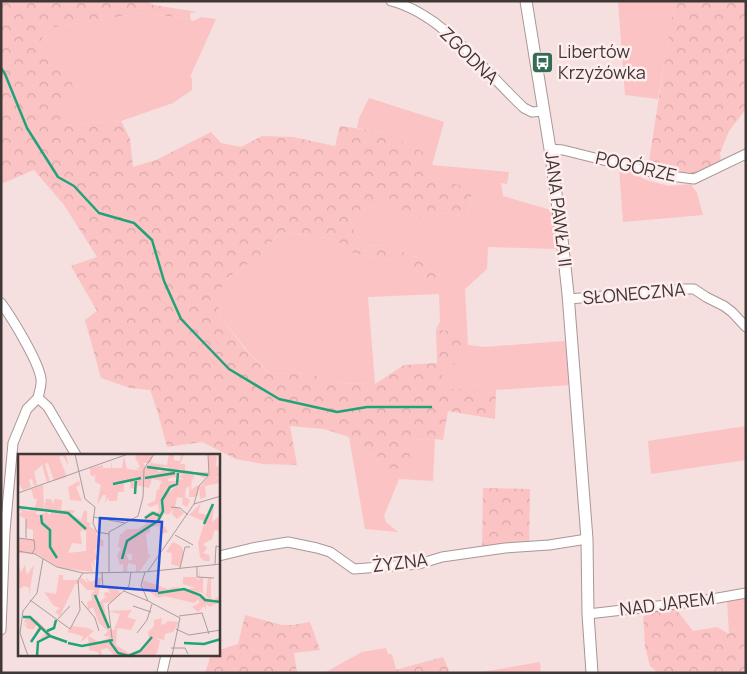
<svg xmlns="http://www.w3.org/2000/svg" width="747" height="674" font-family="Manrope,sans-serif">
<defs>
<pattern id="forest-crowns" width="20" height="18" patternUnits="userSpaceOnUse" patternTransform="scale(1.25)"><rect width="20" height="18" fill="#fbc3c3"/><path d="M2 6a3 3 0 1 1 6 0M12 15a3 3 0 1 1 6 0" fill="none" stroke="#d8a8a8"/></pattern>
</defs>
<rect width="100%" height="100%" fill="#f5dfdf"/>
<!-- green -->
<g fill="#fbc3c3">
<polygon points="618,1 675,1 658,99 625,95"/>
<polygon points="142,13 190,19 193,21 201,17 216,19 190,77 192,78 192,90 173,103 121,121 60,125 59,110 36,47 49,28"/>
<polygon points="369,98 444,122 432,165 509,172 507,184 501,183 503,196 554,211 557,249 488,247 487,269 465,289 468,345 484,347 565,341 570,385 496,390 448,390 440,372 455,364 448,331 436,329 440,322 439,294 368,297 375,384 331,383 309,372 270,374 245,348 220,316 217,296 227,278 260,256 280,232 335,239 352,253 404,263 426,277 447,277 432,272 420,259 389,246 362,245 346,214 380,204 409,215 433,220 438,212 467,217 473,190 427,176 383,132 357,128 359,118"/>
<polygon points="619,168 649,181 669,186 691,184 697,193 703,215 623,222"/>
<polygon points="746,426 746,460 651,474 648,441"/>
<polygon points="349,437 361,451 378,457 392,469 412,440 435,439 433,481 399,479 384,516 386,522 398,532 365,529"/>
<polygon points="746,597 746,629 739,626 729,634 727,600"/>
<polygon points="386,648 388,654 392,654 397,673 324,673 362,652"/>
<polygon points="540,662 541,673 476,673"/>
</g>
<!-- forest -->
<g fill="url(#forest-crowns)">
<polygon points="1,1 146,1 154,5 197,12 190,13 190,19 142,13 49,28 37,46 70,78 75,93 60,110 60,125 121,121 130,139 133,167 156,160 211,132 221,143 241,147 262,136 293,137 335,146 340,126 383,132 425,153 427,176 473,189 467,217 438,212 433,220 409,215 380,204 346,214 362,245 389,246 420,259 432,272 447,277 444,283 426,277 404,263 352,253 335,239 280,232 260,256 227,278 217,296 220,316 244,348 270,374 309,372 331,383 375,384 404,365 437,363 436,329 448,331 468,345 456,356 455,364 441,372 448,389 496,390 495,419 448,411 443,440 435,439 412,440 409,466 392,470 378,457 361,451 349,437 324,429 290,426 297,465 263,464 236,459 202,442 167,447 157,410 150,390 130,388 101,378 85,320 97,311 71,266 97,257 64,205 34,170 1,184"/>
<polygon points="675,1 746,1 746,109 729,131 720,153 721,161 699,174 673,175 648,168 665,58"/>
<polygon points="483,488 530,489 529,545 482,548"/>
<polygon points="675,608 693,631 717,627 729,634 739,626 746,629 746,673 658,673 650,666 645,647 643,612"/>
<polygon points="245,615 282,625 293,625 310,622 320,650 294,653 297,673 205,673 211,655 219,655 219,650 238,644"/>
<polygon points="443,657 450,673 397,673 395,670"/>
</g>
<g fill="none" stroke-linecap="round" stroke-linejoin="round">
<!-- stream -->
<polyline stroke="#22a278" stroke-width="2.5" points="1,68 5,74 27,128 58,177 74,186 99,213 134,223 152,240 164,281 181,319 229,369 279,399 337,412 367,407 431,407"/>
<defs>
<g id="street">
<path d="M391,1C443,14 486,73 524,108L532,112L544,111"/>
<polyline points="550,149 563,150 663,175 694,179 746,154"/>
<polyline points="569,299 684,289 694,289 706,297 724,306 732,312 746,327"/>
<path d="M1,303C12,318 39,362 41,379C42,385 39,392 38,398L48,407L76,455"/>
<polyline points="219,556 252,548 288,542 317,548 330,552 354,569 419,564 442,557 505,548 549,545 587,539"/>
<polyline points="588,614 701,601 746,593"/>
<polyline points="1,630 5,531 13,443 27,409 38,398"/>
<polyline points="162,673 166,655"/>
</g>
<polyline id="secondary" points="526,1 550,149 562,239 568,294 587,539 588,614 592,673"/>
</defs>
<!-- street casing -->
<use href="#street" stroke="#aa9696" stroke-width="11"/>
<!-- secondary casing -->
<use href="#secondary" stroke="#aa9696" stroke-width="13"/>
<!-- street -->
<use href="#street" stroke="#fff" stroke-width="9"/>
<!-- secondary -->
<use href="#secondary" stroke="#fff" stroke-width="11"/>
</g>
<!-- icons -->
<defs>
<symbol id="bus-square" viewBox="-11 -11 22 22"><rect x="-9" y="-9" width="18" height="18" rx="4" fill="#336d56" stroke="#ffeded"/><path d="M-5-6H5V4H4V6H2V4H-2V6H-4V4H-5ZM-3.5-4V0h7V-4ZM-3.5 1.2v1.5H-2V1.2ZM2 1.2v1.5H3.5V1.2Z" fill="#fff"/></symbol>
</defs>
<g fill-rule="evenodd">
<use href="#bus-square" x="530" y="50" width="25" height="25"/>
</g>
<g text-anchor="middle" stroke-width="5" stroke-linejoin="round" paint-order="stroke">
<!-- poi labels -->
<g font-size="18" fill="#403737" stroke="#ffeded" text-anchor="start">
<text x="558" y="58">Libertów<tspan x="558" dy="21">Krzyżówka</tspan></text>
</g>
<!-- street labels -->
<g font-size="18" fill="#403737" stroke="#ffeded">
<text transform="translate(469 56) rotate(44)" y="6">ZGODNA</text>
<text transform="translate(636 167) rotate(13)" y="6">POGÓRZE</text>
<text transform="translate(558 209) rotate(83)" y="6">JANA PAWŁA II</text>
<text transform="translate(634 294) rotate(-5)" y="6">SŁONECZNA</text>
<text transform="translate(400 563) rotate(-7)" y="6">ŻYZNA</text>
<text transform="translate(667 604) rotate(-7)" y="6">NAD JAREM</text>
</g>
</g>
<!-- overview -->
<g transform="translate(18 454)">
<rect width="202" height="202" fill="#f5dfdf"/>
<path d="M0,0H48L50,11L45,2L41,3L49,23L36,27L30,9L27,10L32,28H29L24,11L16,18L19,31L16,32L14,25L11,26L13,33L5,36L2,31L0,37ZM120,0H135L133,9H125L128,13L133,9L149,11L151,0H156V6L162,7L163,0H166L162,10H167V16L175,17L170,20L173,21L172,32L168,34L167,43L172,46L169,53L164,50L165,44L159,43L157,52L166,59L159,65L154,60L155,53L152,60H146V42L141,34L144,27L134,25L131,34L118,31V25L127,24L117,23L114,25H117V35L113,34V38L112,26L106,30V38H100L99,47H91L90,43L87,50L88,41H85L79,51L83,31L77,28V20L75,23L72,20V14L85,11V14H93L94,5V14H104L106,2L109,15L118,16L126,15H118L122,13L117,3ZM136,13H152L159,19L163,14V19H167L160,23L166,25L148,41L152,31L149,23L134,22L140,21V15ZM191,1L199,2L198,12L202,13V23H194L202,24V29L187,32L188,43L182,45L181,34L191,22ZM61,27L62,31L58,33L64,47L52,46L50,33ZM25,31L26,55L28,45H33L36,50V45L44,46L43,58L16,56L19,45H16L13,35ZM183,49L180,59L189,61L196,49L194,68L202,62V77L188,75V68L171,61ZM0,53L12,58L17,75V88L13,91L0,88V85H15V76L8,74V65L0,61L4,58ZM46,56L63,66L66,57H69V68L73,69L71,72L78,76L75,79L64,76L66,73L62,69ZM115,86L121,92L116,106L122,98L125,106L130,100L133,101L121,118H118V111L110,109L109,118H105V107L114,106V100H106L108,91ZM0,109L3,118L7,111L9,121L16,111L11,142V134L6,132L2,135L0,131ZM181,113L182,123L185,124V138L188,141L190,124H193V146L185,139L165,135L178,134L165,130V123H178L181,127ZM41,121H45V126H60L61,130H57L42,162L37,158L42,154L36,152L26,138L38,140ZM150,167L161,168L155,178L147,180L146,186L137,184ZM54,172L70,174L76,177L63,188L65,182L49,178Z" fill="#fbc3c3" fill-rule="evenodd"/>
<path d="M154,12H159L158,17H154L158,18H191L187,24L176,20L175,28L174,21L173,36L180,31V41L176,43H171L172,20H160L161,25L168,26L153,33L144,50L146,60L142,66L150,78L144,80L142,86L141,72L132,73V78L128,80L130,99L127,106L121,109L122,99L115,107L121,92L114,86L107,96L111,107L102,111L99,101L103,95L100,92L102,81L109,75H120L128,70L126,63L133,57L141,58L140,50L132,53L129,50L137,47L139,35L149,38L150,27H158V23L147,25L133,21ZM11,55L23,57L17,58L20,61L29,58L32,61L35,56H57L55,60L46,58L52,59L66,73L62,79L64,90L54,89L50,99L68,97V75L75,79L78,76L79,82L86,87L85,93L80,91L77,98L81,105L76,106L77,114L73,107L75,118L42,114L19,100L2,99L0,104V88L13,91L17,88ZM187,67L188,75L197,74L194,85L185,90L189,94L185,99L191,101L192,107H186L182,103L180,89ZM155,88L163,92L166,99L162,113L153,110L154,99L148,98ZM62,123L70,129L68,123L72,128L84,123L80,142L76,141L79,150L89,142H86L87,138L92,139L90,134L99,135L103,140L93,148L85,149L92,176H96L102,160L90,157L114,156L109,163L118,166L113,176L99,174L98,191L116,202L96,201L89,194L83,196L84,202H81L80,198L71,196L70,182L81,188L93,183L85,182L90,177L81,169L75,153L70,156L69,148L74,146L73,140L77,136H69L61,127ZM124,126L150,135L157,133L179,138L197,149V144L201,143L202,148L192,153L188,150V156L186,152L180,158L174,153L181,149V145L176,149L146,142L140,144L125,133ZM9,163L19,166L40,187L32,183L21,186L28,179L23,173L22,178L18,177L21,172L19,170L16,175H10L6,170L11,171L6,168ZM144,164L143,171L151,168L137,183L142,187L139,199L134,202L117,201L131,186L130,178L136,172V166Z" fill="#fbc3c3"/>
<path fill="none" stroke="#22a278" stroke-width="2.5" d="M129,13L190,21M127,24L157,19M95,30L123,24M117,40L118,25M0,53L50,59L68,75M23,61L24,69L32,76V93L39,104M127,64L135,59L142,62M186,70L195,50M104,105L109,87L140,67L145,57L144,46L152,33L159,30L160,19M140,139L166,135L182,141L187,146L203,148M77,141L91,174M5,163H12L32,182L20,188L19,202M29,177L36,174L38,166M32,182L49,188M13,188L23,173M92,188L100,199L111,202M50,189L64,192L95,186M166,189L186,190L203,185M110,202L122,197L134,183"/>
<path fill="none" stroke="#ad9c9c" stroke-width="1" d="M57,0L67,45L77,53L75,69L79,78L91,80M0,39L110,0M176,50L181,32L191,21L190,0M153,53L162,54L170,61M75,63L107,69M8,65V84M157,81L175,91M0,84L16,86L17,95L14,99M0,97L17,100L39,113L65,119L127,118L203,110M197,110L198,92L203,93M179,112V123L196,124M162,114L167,93H172M130,117L176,50L203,42M84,118L85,134M91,118V78L120,62L125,43L126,15L136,0M127,118L123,131L130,147L162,164L154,202M106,137L130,147M12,146L52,175L62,156L60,126L65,119M63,147L77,164L81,177M115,152L133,158M161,162L184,159L191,180M39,166L52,152M158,175L171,181L203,176M119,179L129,166L134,150M94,184L90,151L111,132L113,118M153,194H167L170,200M10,202L2,179L5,157L19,139L25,105"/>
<path fill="#1d4ed8" fill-opacity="0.15" stroke="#1d4ed8" stroke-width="2.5" d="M82,64L144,68L139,137L78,132Z"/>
<rect width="202" height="202" fill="none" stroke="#403737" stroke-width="2.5"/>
</g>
<!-- border -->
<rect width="747" height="674" fill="none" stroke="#403737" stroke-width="5"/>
</svg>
